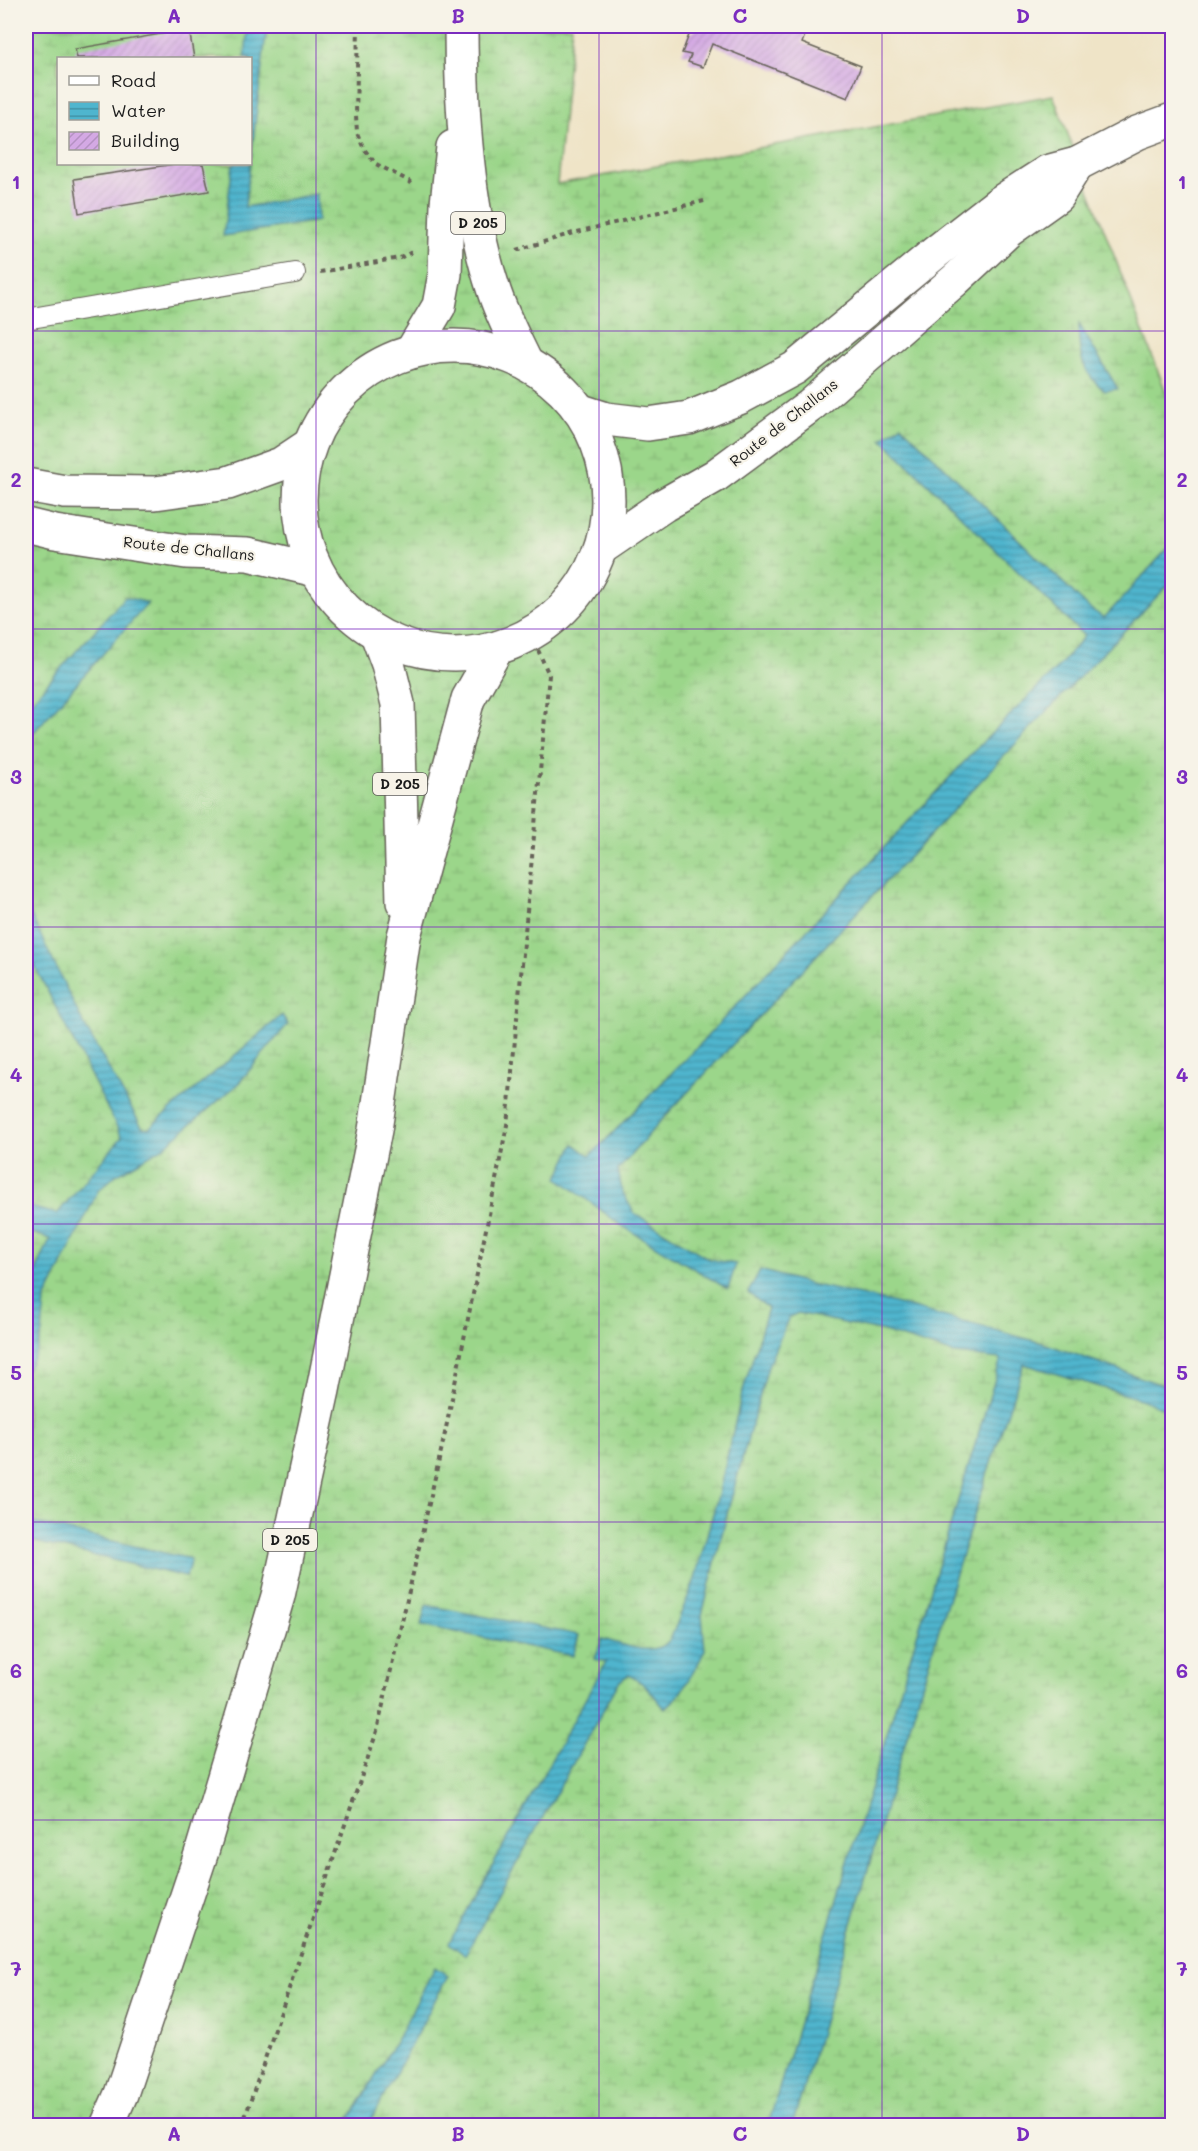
<svg xmlns="http://www.w3.org/2000/svg" width="1198" height="2151" font-family="Mali,sans-serif">
<defs>
<pattern id="wetland-marsh" width="20" height="14" patternUnits="userSpaceOnUse" patternTransform="scale(1.5)"><rect width="20" height="14" fill="#9bd68a"/><path d="M1 5h8M5 5V1M11 12h8M15 12V8" fill="none" stroke="#85b776"/></pattern>
<pattern id="water-rules" width="6" height="5" patternUnits="userSpaceOnUse" patternTransform="scale(1.5)"><rect width="6" height="5" fill="#4fb5ce"/><path d="M0 2.5h6" fill="none" stroke="#4192a6"/></pattern>
<pattern id="building-hatch" width="6" height="6" patternUnits="userSpaceOnUse" patternTransform="scale(1.5)"><rect width="6" height="6" fill="#d4a9e4"/><path d="M-1 1l2-2M0 6l6-6M5 7l2-2" fill="none" stroke="#b591c3"/></pattern>
</defs>
<rect width="100%" height="100%" fill="#f7f3e8"/>
<filter id="ink" filterUnits="userSpaceOnUse"><feTurbulence type="fractalNoise" baseFrequency=".0167" numOctaves="2"/><feDisplacementMap in="SourceGraphic" scale="12" xChannelSelector="R" yChannelSelector="G"/><feConvolveMatrix kernelMatrix="1 2 1 2 8 2 1 2 1" color-interpolation-filters="sRGB"/></filter>
<filter id="wash" filterUnits="userSpaceOnUse"><feTurbulence type="fractalNoise" baseFrequency=".008" numOctaves="4" result="noise"/><feDisplacementMap in="SourceGraphic" scale="24" xChannelSelector="R" yChannelSelector="G"/><feGaussianBlur stdDeviation="1.35" result="paint"/><feColorMatrix in="noise" values="0 0 0 0 0 0 0 0 0 0 0 0 0 0 0 0 0 1.4 0 .05"/><feComposite in="paint" operator="in"/></filter>
<g filter="url(#wash)">
<rect width="100%" height="100%" fill="#efe4c7"/>
<!-- wetland -->
<path fill="url(#wetland-marsh)" stroke="#5c7953" stroke-width="1.5" fill-rule="evenodd" d="M26,26H572L557,184L1053,95L1172,408V2125L26,2126ZM58,58H250V164H58Z"/>
<!-- water -->
<g fill="url(#water-rules)" stroke="#366875" stroke-width="1.5">
<polygon points="248,26 267,26 251,158 250,58 245,58"/>
<polygon points="233,164 250,164 245,207 317,194 318,221 223,236"/>
<path d="M1079,324L1118,389L1105,391C1101,387 1094,382 1091,377C1080,363 1078,341 1079,324Z"/>
<polygon points="901,425 1088,607 1104,618 1172,544 1172,581 1024,735 656,1126 618,1170 622,1191 634,1213 709,1259 736,1264 728,1289 622,1226 558,1178 574,1144 590,1156 601,1145 699,1045 980,745 1061,664 1084,636 882,439"/>
<polygon points="125,597 148,603 26,741 26,707"/>
<polygon points="26,905 83,1023 142,1127 149,1128 282,1015 288,1024 238,1084 164,1147 116,1175 98,1191 45,1300 42,1333 36,1352 26,1372 26,1311 28,1290 50,1239 26,1231 26,1206 57,1214 122,1137 26,949"/>
<path d="M760,1270L810,1284L887,1301L1046,1344L1165,1386L1172,1376V1411L1137,1398L1024,1364C938,1615 869,1872 792,2126L768,2125L1001,1359L955,1354L884,1332L798,1313L789,1317L769,1363L728,1510L702,1615L705,1650L697,1666L679,1695L665,1709C654,1695 645,1682 628,1675L619,1682L465,1955L449,1943L606,1662L595,1659L602,1639C624,1644 652,1659 670,1640L694,1582L719,1492L741,1397L768,1308L748,1293Z"/>
<polygon points="26,1521 191,1559 186,1577 26,1540"/>
<polygon points="426,1605 579,1635 573,1656 421,1625"/>
<polygon points="435,1967 448,1976 368,2125 346,2125 397,2039"/>
</g>
<g id="blocks">
<!-- building -->
<g fill="url(#building-hatch)">
<polygon points="700,26 772,26 786,31 789,26 796,26 807,30 802,43 861,66 848,98 712,44 703,67 688,62 691,55 682,53 689,35"/>
<polygon points="189,29 194,58 77,58 75,49"/>
<polygon points="175,164 203,164 209,191 79,213 74,179"/>
</g>
</g>
</g>
<g filter="url(#ink)">
<use href="#blocks" fill-opacity="0" stroke="#666258" stroke-width="1.5"/>
<g fill="none" stroke-linecap="round" stroke-linejoin="round">
<defs>
<polyline id="service" points="26,319 295,273"/>
<g id="secondary">
<polyline points="581,411 606,419 648,424 689,418 741,397 795,368 936,252 999,203 1047,172 1077,164 1137,133 1172,120"/>
<polyline points="26,485 65,492 155,493 228,483 281,464 308,446"/>
<polyline points="26,525 55,532 186,552 248,554 316,570"/>
<polyline points="601,548 664,505 715,476 810,406 954,281 1009,230 1057,196 1077,164"/>
</g>
<g id="primary">
<path d="M461,26C461,108 467,209 493,288C501,314 514,338 526,363"/>
<circle cx="454" cy="500" r="154"/>
<polyline points="412,351 439,306 445,274 447,204 453,147"/>
<polyline points="377,634 388,664 398,704 403,902"/>
<polyline points="107,2126 121,2094 202,1851 278,1596 323,1390 375,1130 404,936 468,699 497,648"/>
</g>
</defs>
<!-- service casing -->
<use href="#service" stroke="#666258" stroke-width="22"/>
<!-- secondary casing -->
<use href="#secondary" stroke="#666258" stroke-width="36"/>
<!-- primary casing -->
<use href="#primary" stroke="#666258" stroke-width="36"/>
<!-- path -->
<g stroke="#666258" stroke-width="4" stroke-dasharray="4.5 4.5" stroke-linecap="butt">
<polyline points="358,26 356,115 357,133 364,149 376,164 409,181 414,186"/>
<polyline points="517,250 573,233 708,200"/>
<polyline points="320,272 400,258 412,252"/>
<polyline points="242,2126 377,1731 444,1438 507,1125 549,675 531,634"/>
</g>
<!-- service -->
<use href="#service" stroke="#fff" stroke-width="20"/>
<!-- secondary -->
<use href="#secondary" stroke="#fff" stroke-width="33"/>
<!-- primary -->
<use href="#primary" stroke="#fff" stroke-width="33"/>
</g>
</g>
<!-- grid -->
<path fill="none" stroke="#7b2cbf" stroke-width="1.5" stroke-opacity="0.55" d="M316,26V2126M599,26V2126M882,26V2126M26,331H1172M26,629H1172M26,927H1172M26,1224H1172M26,1522H1172M26,1820H1172"/>
<g text-anchor="middle" stroke-width="4.5" stroke-linejoin="round" paint-order="stroke">
<!-- shield labels -->
<g fill="#f7f3e8" stroke="#5e5c59" stroke-width="1.5">
<rect x="451" y="212" width="54" height="22" rx="4.5"/>
<rect x="373" y="773" width="54" height="22" rx="4.5"/>
<rect x="263" y="1529" width="54" height="22" rx="4.5"/>
</g>
<g font-size="14" font-weight="bold" fill="#1c1c1c">
<text x="478" y="228">D 205</text>
<text x="400" y="789">D 205</text>
<text x="290" y="1545">D 205</text>
</g>
<!-- street labels -->
<g font-size="15" fill="#1c1c1c" stroke="#f7f3e8">
<text transform="translate(784 423) rotate(-38)" y="5">Route de Challans</text>
<text transform="translate(189 549) rotate(6)" y="5">Route de Challans</text>
</g>
</g>
<!-- margin -->
<rect width="1198" height="2151" fill="none" stroke="#f7f3e8" stroke-width="66"/>
<!-- legend -->
<rect x="57" y="57" width="195" height="108" fill="#f7f3e8" stroke="#9f9d96" stroke-width="1.5"/>
<rect x="69" y="76" width="30" height="9" fill="#ffffff" stroke="#9f9d96" stroke-width="1.5"/>
<text x="111" y="87" font-size="18" fill="#1c1c1c">Road</text>
<rect x="69" y="102" width="30" height="18" fill="url(#water-rules)" stroke="#9f9d96" stroke-width="1.5"/>
<text x="111" y="117" font-size="18" fill="#1c1c1c">Water</text>
<rect x="69" y="132" width="30" height="18" fill="url(#building-hatch)" stroke="#9f9d96" stroke-width="1.5"/>
<text x="111" y="147" font-size="18" fill="#1c1c1c">Building</text>
<rect x="33" y="33" width="1132" height="2085" fill="none" stroke="#7b2cbf" stroke-width="2"/>
<g font-size="20" text-anchor="middle" font-weight="bold" fill="#7b2cbf">
<text x="174" y="23">A</text>
<text x="458" y="23">B</text>
<text x="740" y="23">C</text>
<text x="1023" y="23">D</text>
<text x="16" y="189">1</text>
<text x="1182" y="189">1</text>
<text x="16" y="487">2</text>
<text x="1182" y="487">2</text>
<text x="16" y="784">3</text>
<text x="1182" y="784">3</text>
<text x="16" y="1082">4</text>
<text x="1182" y="1082">4</text>
<text x="16" y="1380">5</text>
<text x="1182" y="1380">5</text>
<text x="16" y="1678">6</text>
<text x="1182" y="1678">6</text>
<text x="16" y="1976">7</text>
<text x="1182" y="1976">7</text>
<text x="174" y="2141">A</text>
<text x="458" y="2141">B</text>
<text x="740" y="2141">C</text>
<text x="1023" y="2141">D</text>
</g>
</svg>
